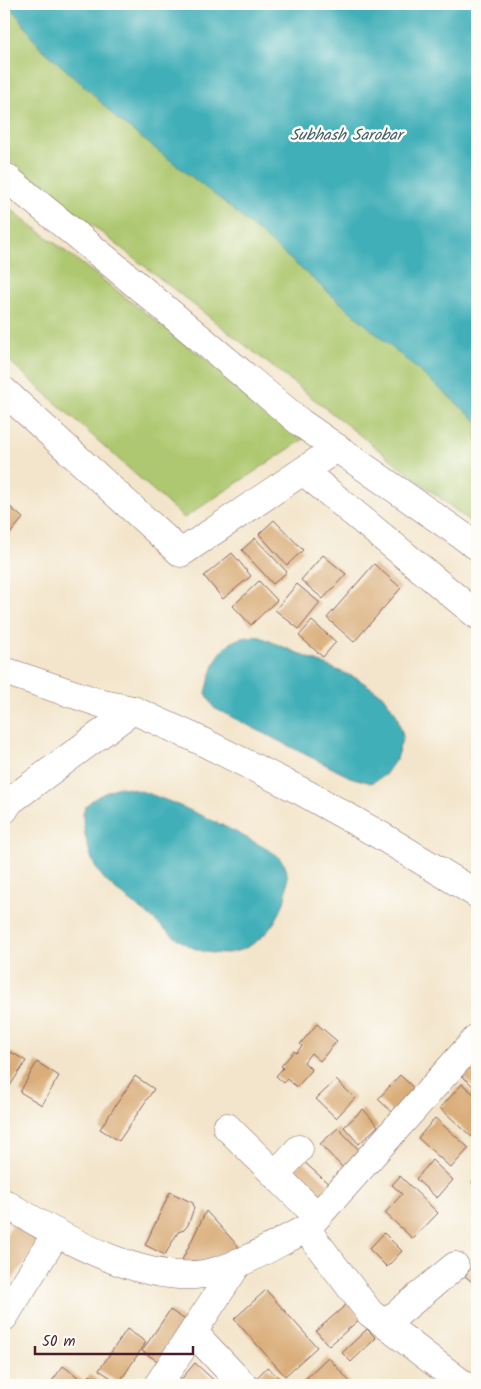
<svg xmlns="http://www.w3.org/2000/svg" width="481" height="1389" font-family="Kalam,sans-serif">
<rect width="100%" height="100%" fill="#fdfcf7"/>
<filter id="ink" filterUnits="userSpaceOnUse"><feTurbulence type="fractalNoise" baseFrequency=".02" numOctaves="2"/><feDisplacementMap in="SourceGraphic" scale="10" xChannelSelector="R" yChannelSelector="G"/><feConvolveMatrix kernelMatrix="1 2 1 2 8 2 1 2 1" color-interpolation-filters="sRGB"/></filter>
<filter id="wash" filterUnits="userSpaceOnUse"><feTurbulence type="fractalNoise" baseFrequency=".0096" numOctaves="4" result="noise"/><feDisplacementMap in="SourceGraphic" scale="20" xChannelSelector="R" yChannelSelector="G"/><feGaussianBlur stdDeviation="1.12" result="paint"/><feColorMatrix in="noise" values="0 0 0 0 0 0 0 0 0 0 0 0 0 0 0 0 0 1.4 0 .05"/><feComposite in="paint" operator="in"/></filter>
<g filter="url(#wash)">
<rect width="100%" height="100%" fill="#f3e5cb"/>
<!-- green -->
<g fill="#adc86f" stroke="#7c744d">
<polygon points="4,4 477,4 477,527 4,156"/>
<polygon points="4,204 307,437 184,518 4,356"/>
</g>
<!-- water -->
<g fill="#3fafb8" stroke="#446772">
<polygon points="9,4 477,4 477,421 224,202 116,118 90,91 40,47"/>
<path d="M258,636L358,679L382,695L396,713L403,736L396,759L385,775L371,783L350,777L214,708L206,693C211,673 215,652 234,641C240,637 251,637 258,636Z"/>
<path d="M118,787C137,788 155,796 173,803C209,818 243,835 277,855C279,858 282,861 284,864C291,876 286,899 280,912C263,948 227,964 189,946C172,937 156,921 141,909C126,897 106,885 96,868C90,859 80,820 84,810C88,799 107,792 118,787Z"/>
</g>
<g id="blocks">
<!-- building -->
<g fill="#daae7a">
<polygon points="4,502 23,518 4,541"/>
<polygon points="274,520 303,550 287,565 259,534"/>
<polygon points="255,538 287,572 273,584 242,550"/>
<polygon points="232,553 251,576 223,599 204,576"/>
<polygon points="323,555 346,574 323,599 301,580"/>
<polygon points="374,564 401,588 354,642 327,618"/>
<polygon points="259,581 277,600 251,625 233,606"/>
<polygon points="297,584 320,603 299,629 275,610"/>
<polygon points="312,621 336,642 323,657 299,636"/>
<polygon points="317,1024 337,1041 320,1061 311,1053 304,1062 312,1070 297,1087 287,1079 284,1083 276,1076 283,1068 281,1066 294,1051 296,1053 302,1046 300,1044"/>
<polygon points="11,1052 26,1061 8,1089 4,1086 4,1063"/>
<polygon points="477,1058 477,1090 461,1075"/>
<polygon points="37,1062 59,1076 42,1105 20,1092"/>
<polygon points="400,1075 417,1091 395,1115 378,1099"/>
<polygon points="135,1076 154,1089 119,1141 100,1129"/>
<polygon points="336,1080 355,1098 336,1118 316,1099"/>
<polygon points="462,1084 477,1097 477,1132 472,1137 440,1108"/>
<polygon points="363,1109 378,1126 359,1144 344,1127"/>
<polygon points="435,1118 469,1148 451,1168 418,1138"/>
<polygon points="338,1128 362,1153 345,1170 320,1144"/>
<polygon points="432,1160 453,1180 437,1198 416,1179"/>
<polygon points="303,1161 331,1186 312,1206 285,1181"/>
<polygon points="400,1176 438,1213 413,1239 385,1213 402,1194 392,1185"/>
<polygon points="477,1177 477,1188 472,1183"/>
<polygon points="170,1192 193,1203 194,1208 188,1225 184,1230 178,1232 165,1255 145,1245"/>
<polygon points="206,1211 239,1247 228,1257 215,1263 181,1262"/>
<polygon points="14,1222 40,1241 4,1292 4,1237"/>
<polygon points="384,1233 402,1251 387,1267 369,1249"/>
<polygon points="477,1260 477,1286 465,1276"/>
<polygon points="266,1290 317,1347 285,1376 234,1319"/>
<polygon points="348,1303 361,1318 329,1346 316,1331"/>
<polygon points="170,1310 190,1323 162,1364 142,1351"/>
<polygon points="127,1329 146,1342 119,1383 99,1370"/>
<polygon points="367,1329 376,1338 351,1362 342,1353"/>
<polygon points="328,1357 350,1382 346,1385 304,1385 301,1383"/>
<polygon points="195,1363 219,1385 177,1384"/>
<polygon points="63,1366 85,1382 90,1375 102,1383 104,1379 112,1385 49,1385"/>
<polygon points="267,1367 287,1385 250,1385"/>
</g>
</g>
</g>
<g filter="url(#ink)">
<use href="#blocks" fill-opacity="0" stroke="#856463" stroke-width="1"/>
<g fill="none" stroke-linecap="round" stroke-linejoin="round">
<defs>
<g id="minor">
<polyline points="4,176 112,264 301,423 477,546"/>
<polyline points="4,391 181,553 337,448"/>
<polyline points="303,471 477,615"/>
<polyline points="4,671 103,704 133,710 195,738 303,792 383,837 477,894"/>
<polyline points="4,810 10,801 133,710"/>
<polyline points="227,1127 317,1216"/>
<polyline points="275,1175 299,1149"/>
<path d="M4,1203C58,1235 151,1291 217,1271C248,1262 277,1243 306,1229"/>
<polyline points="239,1262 193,1332 243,1385"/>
<polyline points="4,1317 56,1234"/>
<polyline points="385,1324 455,1266"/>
<polyline points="158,1385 193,1332"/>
<polyline points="464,1385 370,1313 306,1229 477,1038"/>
</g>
</defs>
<!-- minor casing -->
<use href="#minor" stroke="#856463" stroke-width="29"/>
<!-- minor -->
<use href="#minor" stroke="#fff" stroke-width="28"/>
</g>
</g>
<g text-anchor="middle" stroke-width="5" stroke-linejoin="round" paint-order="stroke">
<!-- water labels -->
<g font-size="16" font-style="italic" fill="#45606a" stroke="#fdfcf7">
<text x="346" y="140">Subhash Sarobar</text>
</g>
</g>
<!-- margin -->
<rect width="481" height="1389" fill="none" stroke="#fdfcf7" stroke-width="20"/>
<!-- scale -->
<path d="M35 1346v8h158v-8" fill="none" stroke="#4a1f2b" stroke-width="2.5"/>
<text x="42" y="1346" font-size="15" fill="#4a1f2b" stroke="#fdfcf7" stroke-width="4" paint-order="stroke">50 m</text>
</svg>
